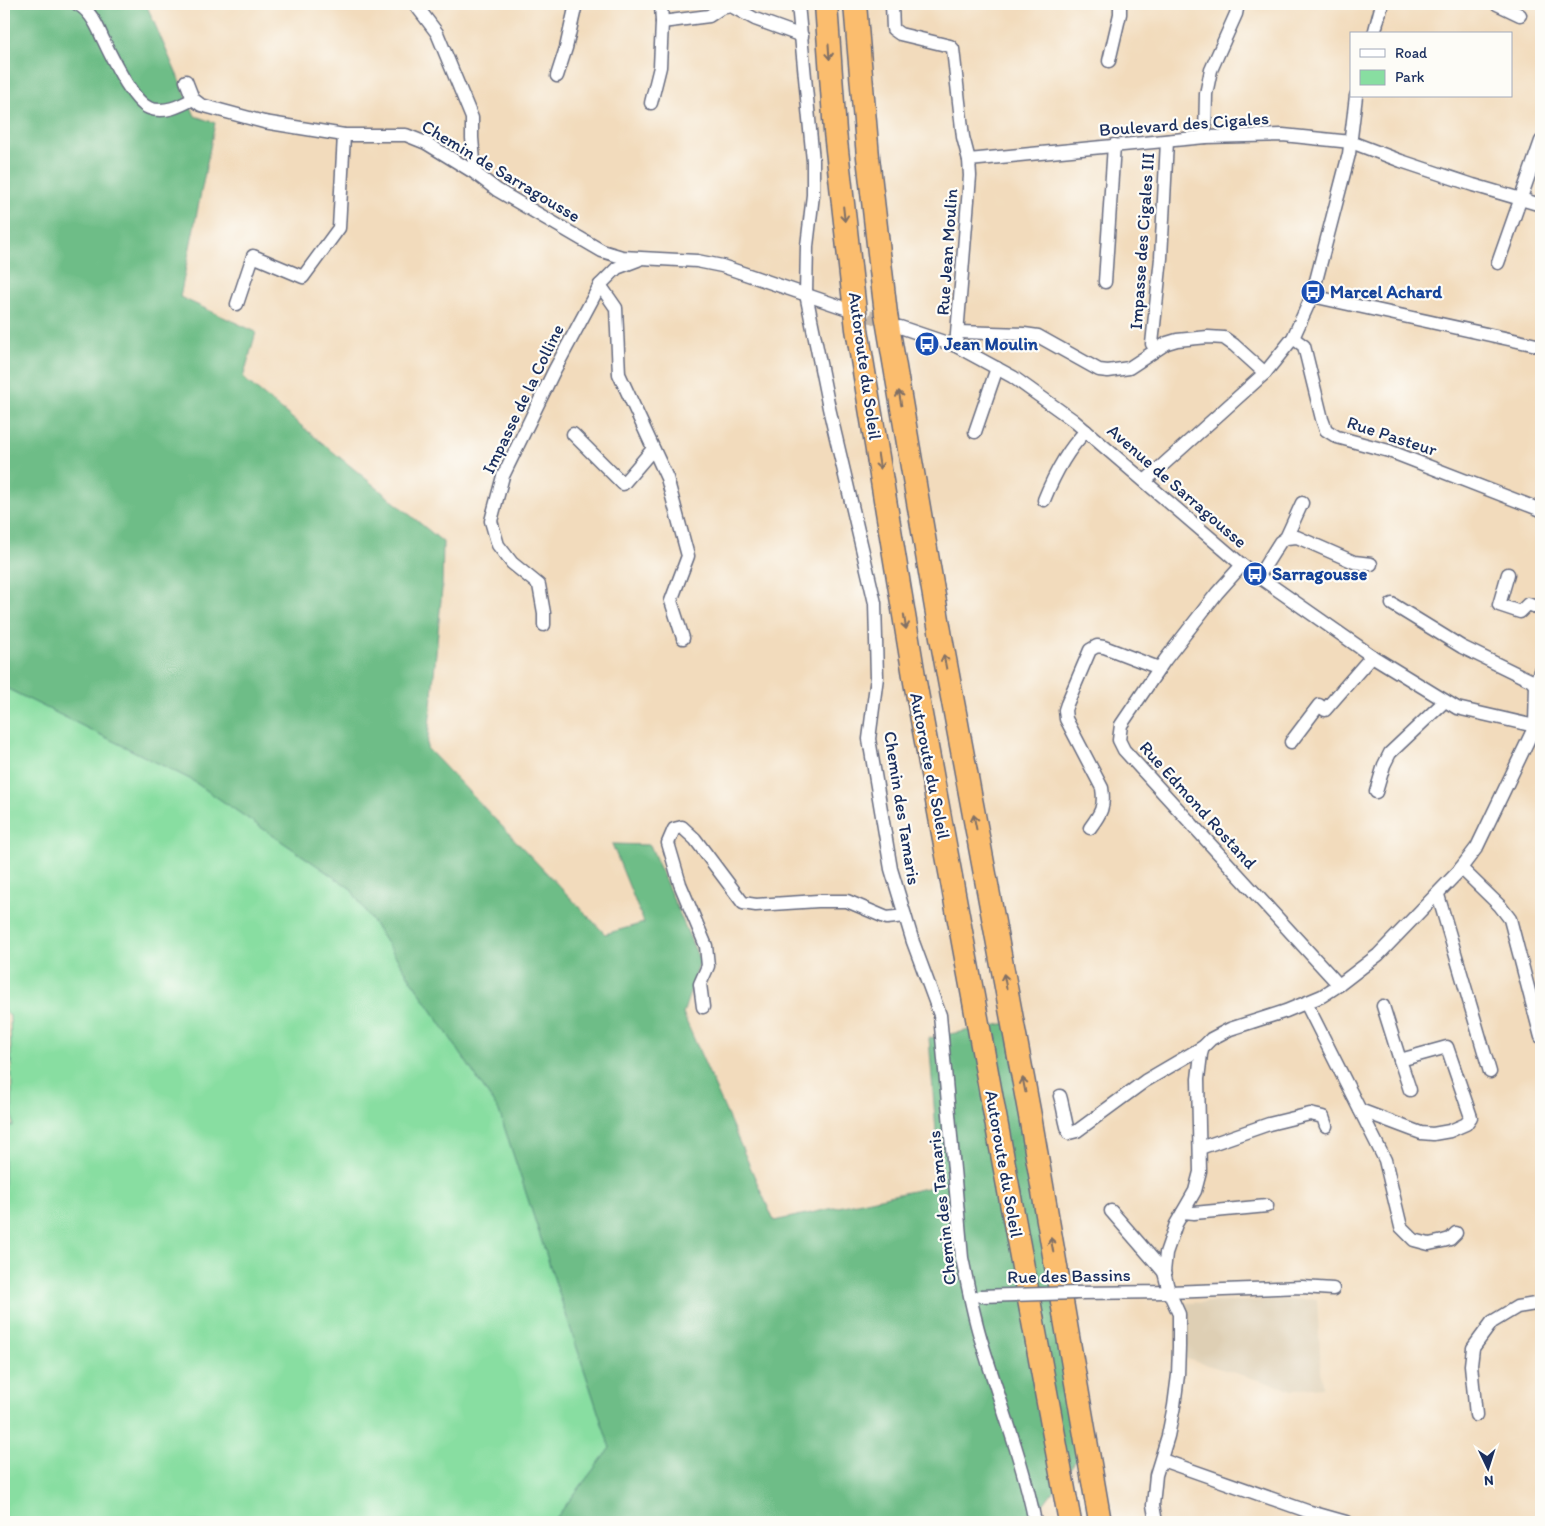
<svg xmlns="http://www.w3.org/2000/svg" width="1545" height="1526" font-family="Itim,sans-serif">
<rect width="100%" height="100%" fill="#fdfcf7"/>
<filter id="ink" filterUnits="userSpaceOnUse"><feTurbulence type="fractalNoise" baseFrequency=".02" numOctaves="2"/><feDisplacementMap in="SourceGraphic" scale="10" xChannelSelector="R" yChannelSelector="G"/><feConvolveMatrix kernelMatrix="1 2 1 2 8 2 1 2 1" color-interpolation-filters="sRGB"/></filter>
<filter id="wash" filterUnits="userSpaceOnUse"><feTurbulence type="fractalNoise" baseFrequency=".0096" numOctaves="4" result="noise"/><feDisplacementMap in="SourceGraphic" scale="20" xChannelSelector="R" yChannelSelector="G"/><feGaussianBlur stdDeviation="1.12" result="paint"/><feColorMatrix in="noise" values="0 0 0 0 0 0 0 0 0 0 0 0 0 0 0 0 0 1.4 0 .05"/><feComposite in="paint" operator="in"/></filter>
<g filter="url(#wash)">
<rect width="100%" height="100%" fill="#f2dbbc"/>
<!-- built -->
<polygon fill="#decfb4" points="1317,1299 1322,1387 1292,1390 1184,1358 1183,1303"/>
<!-- green -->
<polygon fill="#88dea1" stroke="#528680" points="4,687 190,779 350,888 499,1111 610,1448 553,1522 4,1522 4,1126 13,1126 10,1015 4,1010"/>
<!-- forest -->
<polygon fill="#6ebd87" stroke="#447672" points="4,4 146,4 195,116 215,123 180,297 256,332 243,378 443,542 442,589 427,748 605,934 644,923 612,844 650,845 700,961 683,1014 774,1221 940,1185 929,1038 1023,1020 1086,1447 1030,1522 553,1522 610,1448 499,1111 350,888 190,779 4,687"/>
</g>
<g filter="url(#ink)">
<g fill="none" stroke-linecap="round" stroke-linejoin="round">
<!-- minor-tunnel -->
<polyline stroke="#c7b9a9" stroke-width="12" stroke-dasharray="12 6" stroke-linecap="butt" points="852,310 890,324"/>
<defs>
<g id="minor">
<path d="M77,4C90,10 97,25 102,37C110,54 132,101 149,108C164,114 180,106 193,99"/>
<polyline points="415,4 437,33 472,118 472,138 475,173"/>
<path d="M798,4L813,161V195L807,246L806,294L829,408L875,603L877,677L869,739L891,869L913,942L940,1015L962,1258C968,1286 973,1315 982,1343C1000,1403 1023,1461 1035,1522"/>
<polyline points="892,4 893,29 900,34 950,46 953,49 963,137 969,160 970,176 956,346"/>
<polyline points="1497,4 1520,15"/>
<polyline points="662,22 709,16 721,8 731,6 755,19 802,36"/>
<polyline points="1374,34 1382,4"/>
<polyline points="1109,61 1120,14 1120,4"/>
<polyline points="557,76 566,48 576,4"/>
<polyline points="186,81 193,99 201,105 264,122 344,135 406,135 426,143 475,173 497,190 602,251 622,257 697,261 722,266 845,308"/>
<polyline points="651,103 660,67 662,22 661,4"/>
<polyline points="1205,137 1206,94 1211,70 1236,14 1238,4"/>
<polyline points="969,160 1205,137 1283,135 1351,142 1401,161 1473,185 1541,205"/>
<polyline points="1498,263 1541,141"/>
<polyline points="1105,282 1114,145"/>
<polyline points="600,285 616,308 619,374 667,478 688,556 671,601 683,638"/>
<polyline points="1312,296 1541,346"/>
<polyline points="237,304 253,256 303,277 339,228 344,135"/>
<polyline points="900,327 956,346 1013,377 1073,420 1242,565 1372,656 1457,708 1535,726 1541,726"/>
<polyline points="958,332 1024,334 1038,336 1099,370 1108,371 1129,368 1167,343 1177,340 1208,337 1224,338 1234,345 1265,373"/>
<polyline points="1293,338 1304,346 1322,419 1326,430 1337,437 1389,451 1541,510"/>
<polyline points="1152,344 1161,258 1167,141"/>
<polyline points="975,432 997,368"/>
<polyline points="573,434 623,484 653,449"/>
<polyline points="1145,481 1265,373 1293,338 1312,296 1349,154 1356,96"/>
<path d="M1044,500C1054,475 1067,450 1086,431"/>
<polyline points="1286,538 1302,503"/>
<polyline points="1242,565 1217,593 1165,660 1121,725 1119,740 1124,750 1339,985"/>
<polyline points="1508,574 1499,605 1520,612 1528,604 1541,609"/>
<polyline points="1258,577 1280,542 1286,538 1297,537 1354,562 1371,564"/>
<polyline points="1392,604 1462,647 1536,683"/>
<polyline points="544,625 544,613 539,585 512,563 498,545 491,521 503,476 554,371 600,285 617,268 638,260"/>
<polyline points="1291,742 1319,705 1325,710 1372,656"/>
<polyline points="1376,792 1384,765 1390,753 1445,701"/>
<path d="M1090,828C1101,813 1105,807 1102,788L1066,719L1065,710L1067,704L1090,650L1097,646L1104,647L1159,668"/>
<polyline points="1461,868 1500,906 1510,919 1541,1037"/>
<polyline points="1438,895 1490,1072"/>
<polyline points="1306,1003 1385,1160 1401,1227 1414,1240 1429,1244 1443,1241 1450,1239 1456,1233"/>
<polyline points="1383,1006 1400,1060"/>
<polyline points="703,1007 700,984 708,966 706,946 680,884 668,843 674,829 682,827 695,839 743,903 756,905 818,901 847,901 887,918 905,916"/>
<path d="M1060,1096C1063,1105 1066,1127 1069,1133L1077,1131L1145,1081L1203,1047"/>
<polyline points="1360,1110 1421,1133 1433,1134 1450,1131 1466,1124 1471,1117 1447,1047 1400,1060 1410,1090"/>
<polyline points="1200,1148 1269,1124 1310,1114 1323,1117 1326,1126"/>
<polyline points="1111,1211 1164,1272"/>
<polyline points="1183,1212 1194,1213 1267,1206"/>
<polyline points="1076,1293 1169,1292 1302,1287 1333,1289"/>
<polyline points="1476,1415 1471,1365 1473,1348 1492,1322 1517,1307 1541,1303"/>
<polyline points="1162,1460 1307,1511 1346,1522"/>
<polyline points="1156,1522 1153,1505 1156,1475 1168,1436 1174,1406 1178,1375 1179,1347 1179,1314 1169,1292 1164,1272 1166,1253 1176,1224 1195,1191 1200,1172 1198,1079 1201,1054 1203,1047 1211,1039 1230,1029 1286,1011 1322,996 1339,985 1378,955 1458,872 1477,847 1535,726 1536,683 1541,668"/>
</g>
<g id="motorway">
<polyline points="826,4 835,132 857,329 915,682 1070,1522"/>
<polyline points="855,4 868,157 886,314 942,643 1030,1116 1100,1522"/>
</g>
</defs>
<!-- minor casing -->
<use href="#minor" stroke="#666b7f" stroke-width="15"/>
<!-- motorway casing -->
<use href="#motorway" stroke="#666b7f" stroke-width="25"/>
<!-- minor -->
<use href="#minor" stroke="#fff" stroke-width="12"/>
<!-- motorway -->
<use href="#motorway" stroke="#fbbd6e" stroke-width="22"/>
<defs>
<polyline id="minor-bridge" points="980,1296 1076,1293"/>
</defs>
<!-- minor-bridge casing -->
<use href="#minor-bridge" stroke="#666b7f" stroke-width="15" stroke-linecap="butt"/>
<!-- minor-bridge -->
<use href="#minor-bridge" stroke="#fff" stroke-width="12"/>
</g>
<!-- one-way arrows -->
<defs><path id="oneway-shaft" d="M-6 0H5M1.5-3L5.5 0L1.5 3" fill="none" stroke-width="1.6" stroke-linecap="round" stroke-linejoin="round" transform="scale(1.25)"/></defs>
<g stroke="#806f65">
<use href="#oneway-shaft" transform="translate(829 52) rotate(86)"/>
<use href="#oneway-shaft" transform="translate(844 214) rotate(84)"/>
<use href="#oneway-shaft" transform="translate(900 398) rotate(-100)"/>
<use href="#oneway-shaft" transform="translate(879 462) rotate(81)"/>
<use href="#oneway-shaft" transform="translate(905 622) rotate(81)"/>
<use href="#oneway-shaft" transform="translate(945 662) rotate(-101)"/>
<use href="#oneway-shaft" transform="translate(975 822) rotate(-101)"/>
<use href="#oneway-shaft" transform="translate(1005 981) rotate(-101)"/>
<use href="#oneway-shaft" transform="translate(1024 1085) rotate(-101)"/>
<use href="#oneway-shaft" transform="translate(1052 1245) rotate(-100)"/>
</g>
</g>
<!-- icons -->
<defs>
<symbol id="bus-disc" viewBox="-11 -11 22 22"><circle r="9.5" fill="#1a4fb4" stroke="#fdfcf7"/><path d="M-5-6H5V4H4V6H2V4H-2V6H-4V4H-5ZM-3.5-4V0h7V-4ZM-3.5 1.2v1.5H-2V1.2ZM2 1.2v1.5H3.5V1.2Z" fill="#fff"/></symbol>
</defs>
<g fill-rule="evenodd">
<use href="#bus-disc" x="1299" y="278" width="28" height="28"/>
<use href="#bus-disc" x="913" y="330" width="28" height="28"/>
<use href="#bus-disc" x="1241" y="560" width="28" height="28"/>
</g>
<g text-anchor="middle" stroke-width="4.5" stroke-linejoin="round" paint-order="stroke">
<!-- street labels -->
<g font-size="18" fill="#1b2f5e" stroke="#fdfcf7">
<text transform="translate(1184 124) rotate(-4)" y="6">Boulevard des Cigales</text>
<text transform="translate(501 171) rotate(31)" y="6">Chemin de Sarragousse</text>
<text transform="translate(1142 241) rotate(-86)" y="6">Impasse des Cigales III</text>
<text transform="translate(947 252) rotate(-86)" y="6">Rue Jean Moulin</text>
<text transform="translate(865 366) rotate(82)" y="6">Autoroute du Soleil</text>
<text transform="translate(523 399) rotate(-64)" y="6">Impasse de la Colline</text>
<text transform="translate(1392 436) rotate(18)" y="6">Rue Pasteur</text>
<text transform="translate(1177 486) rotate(41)" y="6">Avenue de Sarragousse</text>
<text transform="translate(930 766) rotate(79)" y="6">Autoroute du Soleil</text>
<text transform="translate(1198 805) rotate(48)" y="6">Rue Edmond Rostand</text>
<text transform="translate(902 808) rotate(81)" y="6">Chemin des Tamaris</text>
<text transform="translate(1004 1164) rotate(80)" y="6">Autoroute du Soleil</text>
<text transform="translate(942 1208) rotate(-96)" y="6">Chemin des Tamaris</text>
<text transform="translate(1069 1276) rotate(-1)" y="6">Rue des Bassins</text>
</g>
<!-- transit labels -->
<g font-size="18" font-weight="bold" fill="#164399" stroke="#fdfcf7" text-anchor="start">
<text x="1330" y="298">Marcel Achard</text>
<text x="944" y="350">Jean Moulin</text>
<text x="1272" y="580">Sarragousse</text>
</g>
</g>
<!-- margin -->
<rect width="1545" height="1526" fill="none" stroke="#fdfcf7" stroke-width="20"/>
<!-- legend -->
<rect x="1350" y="32" width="162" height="65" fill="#fdfcf7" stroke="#a3aaba"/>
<rect x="1360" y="49" width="25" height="8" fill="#ffffff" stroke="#a3aaba"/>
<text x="1395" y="58" font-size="15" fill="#1b2f5e">Road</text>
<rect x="1360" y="70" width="25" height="15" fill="#88dea1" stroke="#a3aaba"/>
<text x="1395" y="82" font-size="15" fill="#1b2f5e">Park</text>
<!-- north arrow -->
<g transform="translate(1488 1468) rotate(176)" stroke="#fdfcf7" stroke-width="4" paint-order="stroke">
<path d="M0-4L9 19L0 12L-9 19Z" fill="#1b2f5e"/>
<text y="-8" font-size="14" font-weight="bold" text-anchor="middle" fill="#1b2f5e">N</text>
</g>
</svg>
